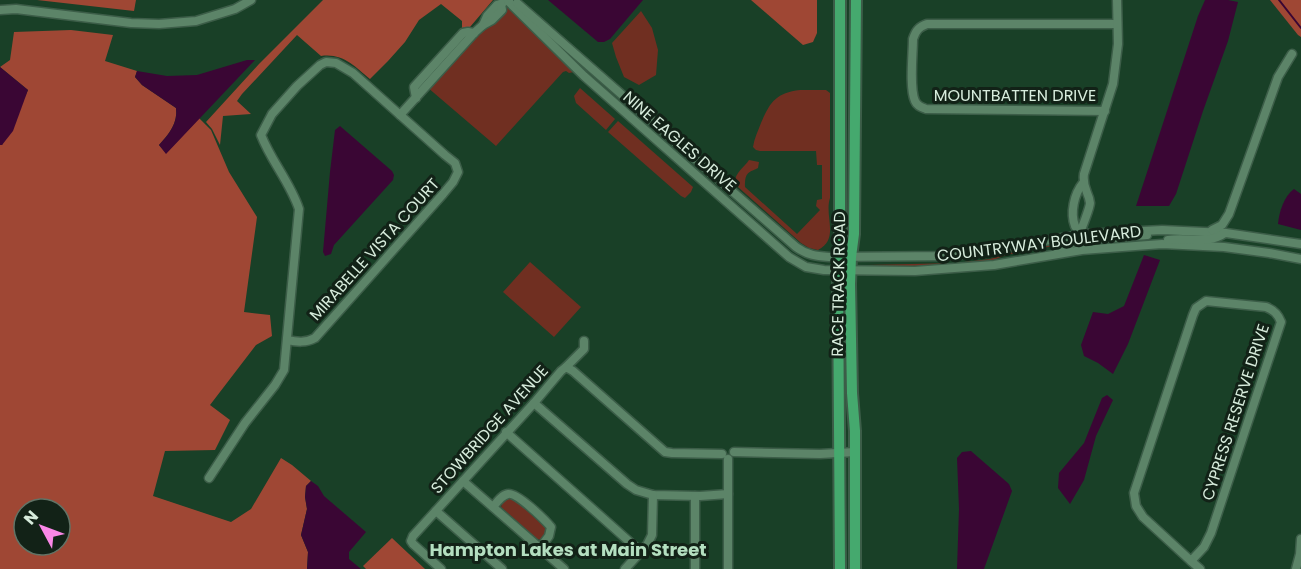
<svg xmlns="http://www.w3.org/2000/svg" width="1301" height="569" font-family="Poppins,sans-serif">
<rect width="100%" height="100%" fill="#194027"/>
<!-- green -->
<g fill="#702f21">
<polygon points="496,0 504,0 574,72 569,73 566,71 563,72 496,146 427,87 472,29 495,3"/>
<polygon points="641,11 652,28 658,50 656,75 639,85 624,77 616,57 612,43"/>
<polygon points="580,88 615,119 606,130 576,103 574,96"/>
<path d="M800,90H826L830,93V198C824,216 840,239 818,250L809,248L801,243L738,187L739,185L735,184C734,173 744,168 749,160L759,162L758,168C747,173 745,173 745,187L797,234L820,210L816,206L817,200L822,199V165H817L816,151H760L756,150L753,147C754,139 758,131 761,123C770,102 776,93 800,90Z"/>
<polygon points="618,121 693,187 691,192 685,198 681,196 608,132"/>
<polygon points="1063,242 1064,244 1006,255 991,261 951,265 874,267 867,265 956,263 990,259 1009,253"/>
<polygon points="530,262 581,307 554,337 503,292"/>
<polygon points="507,497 512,497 547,529 548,533 541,540 537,539 501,507 502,504"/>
</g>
<!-- forest -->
<g fill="#9f4734" fill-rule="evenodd">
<polygon points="37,0 136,0 134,11"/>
<path d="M323,0H493L470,27L462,28V21L441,4L419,20L405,42L388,61L370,79C354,66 343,53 321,56L297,35L242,94L237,101L251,114L223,116L220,145L212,129L206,122L259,64Z"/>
<polygon points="751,0 817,0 817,33 813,42 803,45"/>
<polygon points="1270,0 1301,0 1301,37 1298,35"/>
<path d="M71,30L113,35L105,61L137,71L135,77L142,85L176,108C178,123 169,134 159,145L166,153L199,118L211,130L229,172L257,217L244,312L270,315L272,336L256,345L210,405L230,420L215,450L165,451L153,496L231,522L251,509L281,458L292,465L311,481L306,486L305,497L307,509L301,535L308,552L307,569H0V145H2L28,90L0,67L10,60L14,32ZM24,509H60V545H24Z"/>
<polygon points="392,538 425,569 366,569 363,566"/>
</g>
<!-- water -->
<g fill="#3a0634">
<polygon points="548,0 643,0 610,39 604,42 598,42"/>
<polygon points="1205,0 1228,0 1238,2 1228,41 1203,111 1176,194 1169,206 1136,206 1198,16"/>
<path d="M247,60H255L166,154L159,145C169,134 178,123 176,108L142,85L135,77L137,71L167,76L197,75Z"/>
<polygon points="0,67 28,90 13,131 2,145 0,145"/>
<polygon points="340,126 392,171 394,175 393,180 334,245 331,254 325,256 323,252 330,172 335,130"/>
<path d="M1294,189L1301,194V230L1278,224C1279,212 1284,196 1294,189Z"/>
<polygon points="1144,255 1160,260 1128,344 1113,374 1098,363 1084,356 1081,345 1093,312 1108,314 1124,306"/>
<polygon points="1107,395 1113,400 1096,436 1084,480 1070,504 1058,488 1059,473 1084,443 1102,398"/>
<polygon points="971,451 1009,484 1012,491 984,569 957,569 959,509 957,458 962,452"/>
<polygon points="311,481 318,486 324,496 366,532 349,552 349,559 361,569 307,569 308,552 301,535 307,509 305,497 306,486"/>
</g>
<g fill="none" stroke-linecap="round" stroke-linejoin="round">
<!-- stream -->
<polyline stroke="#3a0634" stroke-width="2" points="1279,0 1301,28"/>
<defs>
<g id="minor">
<polyline points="508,0 510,3 584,76 789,257 806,267 824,270 915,271 994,265 1082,250 1162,244 1224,247 1269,253 1301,259"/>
<path d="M517,3L796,247C807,255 816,256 829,257L944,256L982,252L1084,234L1162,230L1226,233L1301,244"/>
<polyline points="0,10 16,9 131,23 159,24 196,21 235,9 251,0"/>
<polyline points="483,25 487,16 497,5 501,4 504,2"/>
<polyline points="416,98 414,87 463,33 468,32 474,33"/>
<path d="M1105,111L926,109C921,107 917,106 915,101C909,88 913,54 913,39C916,30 919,27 927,24H1117"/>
<polyline points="400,115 474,33 483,25 492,20 502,10 501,4"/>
<polyline points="1212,230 1222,225 1229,214 1278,77 1292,54"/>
<path d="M1080,232C1082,228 1090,207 1090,203C1089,192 1082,189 1084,174L1113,84L1118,44L1117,0"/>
<path d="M1080,235C1079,232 1077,229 1075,226C1070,213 1074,194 1083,183"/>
<path d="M1168,240C1187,237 1208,245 1225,233"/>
<path d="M1057,248C1068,246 1074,244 1080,235"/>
<polyline points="1083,249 1096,240 1101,239 1147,235"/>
<path d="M1206,301L1266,307C1274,310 1278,314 1281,322L1211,533L1204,547L1191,561L1143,517L1136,506L1134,493L1193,315L1196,308Z"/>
<polyline points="566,367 584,349 584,341"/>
<polyline points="534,403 627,484 636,490 653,495 700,496 728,494"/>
<polyline points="506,432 641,552"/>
<polyline points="734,452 820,454 855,452"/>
<polyline points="728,459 728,569"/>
<path d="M209,478L245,423L275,385L284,370L299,209C290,182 271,161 261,135L272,114L297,86L320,65L326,62L336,63L353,73L445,155L455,163L458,172L453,182L443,194L315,338C306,343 297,342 287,340"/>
<polyline points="463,481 564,569"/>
<path d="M493,507C497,502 502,495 508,494C517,492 545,520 551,527L549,536L540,548"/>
<polyline points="436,511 502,569"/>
<polyline points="1191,561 1200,569"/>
<polyline points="441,569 413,544 411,541 413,536 534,403 561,371 566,367 573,371 665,452 672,453 722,454"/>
<polyline points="625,569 647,545 652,535 653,495"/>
<polyline points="695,569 695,496"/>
<polyline points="1296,569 1300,554 1301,539"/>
</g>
<g id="major">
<polyline points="840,0 840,240 838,284 840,569"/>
<polyline points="855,569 855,431 852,393 850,284 851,257 854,234 856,0"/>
</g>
</defs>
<!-- minor casing -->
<use href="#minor" stroke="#3c5d48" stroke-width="11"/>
<!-- major casing -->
<use href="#major" stroke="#3c5d48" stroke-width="14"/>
<!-- minor -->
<use href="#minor" stroke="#5c8468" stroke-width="8"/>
<!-- major -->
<use href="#major" stroke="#45a96e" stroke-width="10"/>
</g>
<g text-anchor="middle" stroke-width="6" stroke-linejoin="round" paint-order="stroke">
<!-- street labels -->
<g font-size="16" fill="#d7ecdc" stroke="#122217">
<text x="1015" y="101">MOUNTBATTEN DRIVE</text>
<text transform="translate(680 141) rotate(41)" y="6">NINE EAGLES DRIVE</text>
<text transform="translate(1039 243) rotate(-7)" y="6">COUNTRYWAY BOULEVARD</text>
<text transform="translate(374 249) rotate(-48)" y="6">MIRABELLE VISTA COURT</text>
<text transform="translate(838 284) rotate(-89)" y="6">RACE TRACK ROAD</text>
<text transform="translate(1235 412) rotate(-72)" y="6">CYPRESS RESERVE DRIVE</text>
<text transform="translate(489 429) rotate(-48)" y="6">STOWBRIDGE AVENUE</text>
</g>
<!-- neighbourhood labels -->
<g font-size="18" font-weight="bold" fill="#b4dfc0" stroke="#122217">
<text x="568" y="556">Hampton Lakes at Main Street</text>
</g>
</g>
<!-- north arrow -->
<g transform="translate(42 527) rotate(311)"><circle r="28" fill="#122217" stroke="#617366" stroke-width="1.5"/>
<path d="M0-4.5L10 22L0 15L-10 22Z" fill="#fa87e7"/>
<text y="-9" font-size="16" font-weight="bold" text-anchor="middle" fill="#d7ecdc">N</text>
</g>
</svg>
